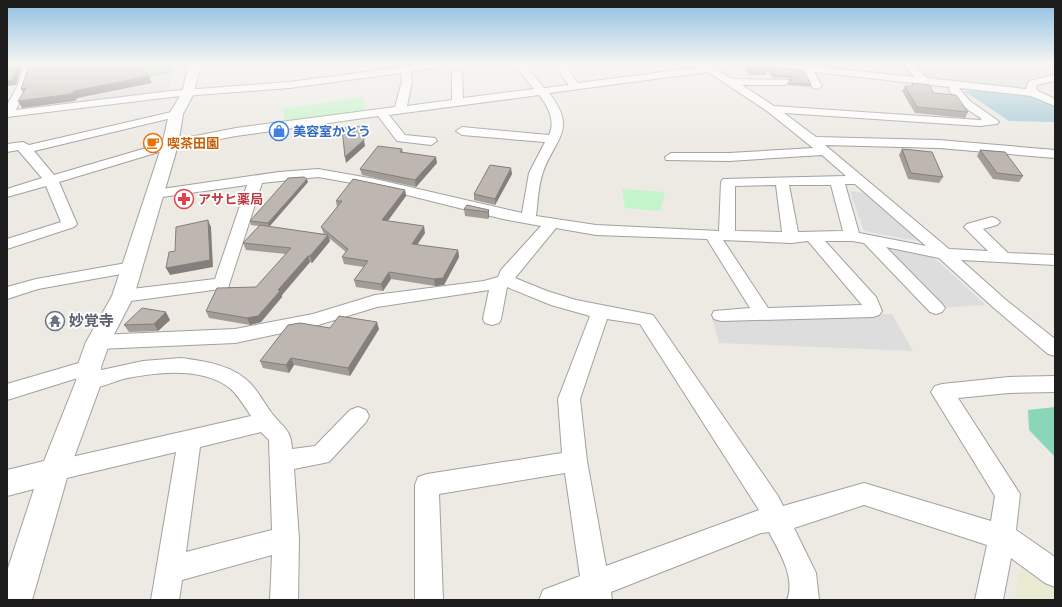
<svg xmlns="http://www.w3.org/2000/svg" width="1062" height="607" font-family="'Space Grotesk','Noto Sans JP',sans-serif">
<rect width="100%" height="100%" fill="#edeae4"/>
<!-- residential -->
<polygon fill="#dbdada" points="912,63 1055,63 1055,75 1048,76 917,69"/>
<!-- farmland -->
<polygon fill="#e8ebd1" points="1021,567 1035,569 1055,583 1055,600 1014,600"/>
<!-- forest -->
<polygon fill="#a9c99c" points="99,63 176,63 172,73 146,79"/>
<!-- park -->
<g fill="#c4f4c9">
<polygon points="364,97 365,113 285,123 283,109"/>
<polygon points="622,189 665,192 660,211 625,208"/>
</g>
<!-- pitch -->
<polygon fill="#89d6b9" points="1055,407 1055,457 1029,430 1028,410"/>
<!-- parking -->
<g fill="#ddd">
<polygon points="919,63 967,63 975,70 923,67"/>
<polygon points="918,69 1047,76 1028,81 1025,88 1019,89 931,79 926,78"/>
<polygon points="173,73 167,92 79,103 82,98 155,83 151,78"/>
<polygon points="850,191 869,194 916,236 919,241 864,231"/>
<polygon points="878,244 932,256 986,305 938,308"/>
<polygon points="892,314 913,351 719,343 712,319"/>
</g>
<!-- water -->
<path fill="#a8ccd7" d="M964,91C992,90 1030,92 1055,107V122L1009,121Z"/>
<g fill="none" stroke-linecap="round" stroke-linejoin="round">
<defs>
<g id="minor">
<path d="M25,63H34L27,87L16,110L171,91L289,82L434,63H456L452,66L411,71L412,81L407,106L452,100V73L457,70L462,73L463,98L534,89L522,74L516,63H524L544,88L569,85L562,76L558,63H566L572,75L578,83L701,67L697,63H707L732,79L789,80L790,82L785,85H742L774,106L980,120L982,119C973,113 949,98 949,87L814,72L822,86L817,89L813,88L804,71L761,66L756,63H783L915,77L902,63H912L927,78L1026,89L1029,81L1055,75V81L1037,85L1036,88L1038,91L1055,99V106L1031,96L959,88L970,101L997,120L999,122L997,124L980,126L784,113L816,137L939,140L1055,150V158L939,148L825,145L949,249L988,251L964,227L967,224L992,217L997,219L1000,222L997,225L983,229L1008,253L1055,255V265L961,260L1006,300L1055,339V356L1048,354L994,308L939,258L886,247L942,304L945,308L942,312L936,314L930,312L864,243L852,241H825L876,297L882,311L879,315L873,317L721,321L714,319L712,315L714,311L750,308L707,239L596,235L556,228L515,278L547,291L576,300L653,315L778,496L783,506L864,483L991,521L995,496L931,392L935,386L942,384L1009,377L1055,376V392L1009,393L958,398L1020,494L1016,530L1055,557V587L1045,583L1011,558L1003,600H975L987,545L864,505L794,528L816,573L819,600H787C796,577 779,552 769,532L761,533L611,592L612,600H539L543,590L580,576L565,473L439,494L443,600H415V485L418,477L427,474L562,453L558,399L590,316L551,305L507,287L501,319L499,323L492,325L485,323L483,319L489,290L377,307L315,326L235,343L98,349L91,347L88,342L91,337L98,335L235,329L313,314L375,295L484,281L498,277L501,270L541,226L503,219L375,187L318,177L262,183L228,288L123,302L117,300L114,296L117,292L123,290L215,279L247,185L155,198L150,197L148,194L150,191L155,190L279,172L318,169L375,179L522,213L529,173L545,142L462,135L456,131L462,127L549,135C556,121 548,106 539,95L389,115L405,135L435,138L437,141L431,145L397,141L378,116L236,136L172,148L59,182L77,224L74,227L7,249V239L61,222L46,186L7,197V189L42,178L18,150L7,152V144L23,142L29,145L176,111L182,114L180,116L34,151L54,175L170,141L236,128L395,107L402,81L401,73L289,88L171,97L7,117V105L17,87ZM708,72L767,111L813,148L729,153H671L665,157L666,160L729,161L822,155L846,176L723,179L721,182L719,231L596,225L536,216C538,202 538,186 543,172C555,138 578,130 549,93ZM845,184H855L926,246L859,233ZM776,185L782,232L735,231V186ZM789,185H831L843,231L798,232ZM723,240L791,243L808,241L862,305L768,308ZM607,319L640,324L759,510L606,566L587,461L580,399Z"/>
<path d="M474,63H498C493,68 479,68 474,63Z"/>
<polygon points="132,262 138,263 140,267 138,271 38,289 7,299 7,287 36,279"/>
<path d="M181,358C204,361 233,365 250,383C260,393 265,405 274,416C285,429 291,430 292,449L315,446L350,410L358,407L366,410L369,416L366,422L329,462L294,469L299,539L298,600H270L272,555L182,580L179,600H151L176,452L54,481L46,478L42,471L46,464L54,461L251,416C245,407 239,397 231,389C203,366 156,372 123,379C110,383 95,391 82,387L79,381L81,377L7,400V384L89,360L96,362L99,367L97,371L143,361ZM261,432L269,440L272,530L186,552L200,447Z"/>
</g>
<polygon id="tertiary" points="189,63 201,63 194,93 183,114 178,145 134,296 110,342 101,367 102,381 69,471 32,600 7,600 7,571 34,489 7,496 7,470 44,461 76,381 77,367 86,342 112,296 162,145 169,114 182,93"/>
</defs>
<!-- minor casing -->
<use href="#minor" stroke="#a1a1a1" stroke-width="2"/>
<!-- tertiary casing -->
<use href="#tertiary" stroke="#a1a1a1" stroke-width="2"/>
<!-- minor -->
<use href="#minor" fill="#fff" fill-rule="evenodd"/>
<!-- tertiary -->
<use href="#tertiary" fill="#fff" fill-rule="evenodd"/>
</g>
<!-- wall -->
<g fill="#a39d98">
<polygon points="746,63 761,63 767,71 766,75 749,75 745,68"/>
<polygon points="768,67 811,84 811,87 787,85 788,83 790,81 789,78 773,78 767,69"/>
<polygon points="912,83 933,93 968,112 965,118 915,113 902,91 905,86 911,86"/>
<polygon points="402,149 403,152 437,163 416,187 362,175 360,169"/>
<polygon points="902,149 943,177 939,183 908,179 899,155"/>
<polygon points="980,150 1023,176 1019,182 993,179 977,156"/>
<polygon points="512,174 495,205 474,200 474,194"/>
<polygon points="308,182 269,227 324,234 321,227 337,207 336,201 405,190 406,196 388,221 425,233 417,245 458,250 459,257 444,285 435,286 391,279 383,291 356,287 354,280 364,267 344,264 342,257 346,252 329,238 330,241 312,263 310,262 282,295 282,297 261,322 250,325 209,318 206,311 256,287 286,254 246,250 243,243 259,226 251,225 250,221"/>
<polygon points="464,209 489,210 489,217 488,219 465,216"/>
<polygon points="170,320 158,331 129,332 124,325"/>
<polygon points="330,328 379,329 350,376 294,365 289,373 263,368 260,361"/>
</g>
<!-- shaded-wall -->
<g fill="#847f7c">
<polygon points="19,63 22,67 16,85 7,86 7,81"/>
<polygon points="149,76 152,83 78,98 75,101 22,108 18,101 74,91"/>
<polygon points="26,88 25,96 21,89"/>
<polygon points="362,126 365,146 346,163 345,157"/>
<polygon points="436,157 437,163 416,187 415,180"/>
<polygon points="511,168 512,174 495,205 495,199"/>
<polygon points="307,179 308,182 269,227 268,223"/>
<polygon points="405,190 406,196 383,227 382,220"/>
<polygon points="489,210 489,217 488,219 488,212"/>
<polygon points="208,220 211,227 213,267 170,275 166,268"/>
<polygon points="424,226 425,233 413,251 412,244"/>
<polygon points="328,235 330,241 312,263 310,256"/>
<polygon points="458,250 459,257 444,285 435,286 434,279"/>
<polygon points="308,256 310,262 282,295 282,297 261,322 250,325 247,318 278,290"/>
<polygon points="389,272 391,279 383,291 381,284"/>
<polygon points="166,312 170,320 158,331 154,324"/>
<polygon points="377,322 379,329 350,376 348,368"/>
<polygon points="291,358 294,365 289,373 286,365"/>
</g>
<!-- building -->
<g fill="#bdb6b1" stroke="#847f7c">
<polygon points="16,63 19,63 13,80 7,81 7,64"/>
<polygon points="30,63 136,63 149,76 74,91 71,94 18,101 26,88 21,89"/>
<polygon points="746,63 761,63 767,64 767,71 750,70 746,64"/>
<polygon points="768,67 803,70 811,84 788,83 792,80 790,76 773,75"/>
<polygon points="912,83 930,85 933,93 956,95 968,112 917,107 905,86 913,86"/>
<polygon points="362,126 364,140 345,157 342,128"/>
<polygon points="378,146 402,149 400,152 436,157 415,180 360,169"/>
<polygon points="902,149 932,152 943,177 911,173"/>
<polygon points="980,150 1005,152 1023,176 997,173"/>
<polygon points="490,165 511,168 495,199 474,194"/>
<polygon points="304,177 307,179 268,223 250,221 288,178"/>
<polygon points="353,179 405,190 382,220 424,226 412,244 458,250 443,278 434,279 389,272 381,284 354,280 368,261 342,257 348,249 321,227 342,201 336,201"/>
<polygon points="467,205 489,210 488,212 464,209"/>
<polygon points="208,220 210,260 166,268 169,252 175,251 176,227"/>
<polygon points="260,225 328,235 310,256 308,256 278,290 280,291 258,316 247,318 206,311 217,288 256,287 291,248 243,243"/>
<polygon points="142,308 166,312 154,324 124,325"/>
<polygon points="339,316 377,322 348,368 291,358 286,365 260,361 288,325 300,323 330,328"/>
</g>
<!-- sky -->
<linearGradient id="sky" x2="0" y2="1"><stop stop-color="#8ebee1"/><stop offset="0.43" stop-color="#f7f6f3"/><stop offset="1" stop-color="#f7f6f3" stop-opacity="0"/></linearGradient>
<rect width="1062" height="148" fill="url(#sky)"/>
<!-- icons -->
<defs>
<symbol id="shop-ring" viewBox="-11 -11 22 22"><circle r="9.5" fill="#fff" stroke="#3f7fe0" stroke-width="1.5"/><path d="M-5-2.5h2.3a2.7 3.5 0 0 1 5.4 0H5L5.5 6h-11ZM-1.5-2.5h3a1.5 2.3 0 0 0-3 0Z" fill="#3f7fe0"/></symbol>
<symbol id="cafe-ring" viewBox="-11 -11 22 22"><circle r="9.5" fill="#fff" stroke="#e8710a" stroke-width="1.5"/><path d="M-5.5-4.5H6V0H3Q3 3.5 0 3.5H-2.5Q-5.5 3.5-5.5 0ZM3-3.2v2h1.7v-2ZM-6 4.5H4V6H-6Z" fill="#e8710a"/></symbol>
<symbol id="pharmacy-ring" viewBox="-11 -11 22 22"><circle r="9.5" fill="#fff" stroke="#e0444e" stroke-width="1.5"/><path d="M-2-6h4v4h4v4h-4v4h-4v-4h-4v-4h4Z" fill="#e0444e"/></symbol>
<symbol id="temple-ring" viewBox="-11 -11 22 22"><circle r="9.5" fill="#fff" stroke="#6b7280" stroke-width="1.5"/><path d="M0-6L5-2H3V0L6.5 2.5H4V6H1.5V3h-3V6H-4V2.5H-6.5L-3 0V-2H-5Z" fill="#6b7280"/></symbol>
</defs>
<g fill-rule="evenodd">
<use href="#shop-ring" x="268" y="120" width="22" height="22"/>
<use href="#cafe-ring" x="142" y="132" width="22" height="22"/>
<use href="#pharmacy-ring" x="173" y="188" width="22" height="22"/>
<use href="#temple-ring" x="44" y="310" width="22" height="22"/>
</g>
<g text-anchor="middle" stroke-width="3.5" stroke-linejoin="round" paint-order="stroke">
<!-- far-shop labels -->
<g font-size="13" font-weight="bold" fill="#366cbe" stroke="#fff" text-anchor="start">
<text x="293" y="136">美容室かとう</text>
</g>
<!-- far-food labels -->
<g font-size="13" font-weight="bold" fill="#c56008" stroke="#fff" text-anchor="start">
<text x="167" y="148">喫茶田園</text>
</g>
<!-- far-health labels -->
<g font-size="13" font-weight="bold" fill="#be3a42" stroke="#fff" text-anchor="start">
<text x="198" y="204">アサヒ薬局</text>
</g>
<!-- worship labels -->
<g font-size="15" font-weight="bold" fill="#5b616d" stroke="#fff" text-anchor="start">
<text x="69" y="326">妙覚寺</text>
</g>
</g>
<!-- border -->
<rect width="1062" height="607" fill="none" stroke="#1d1d1d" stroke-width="16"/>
</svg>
